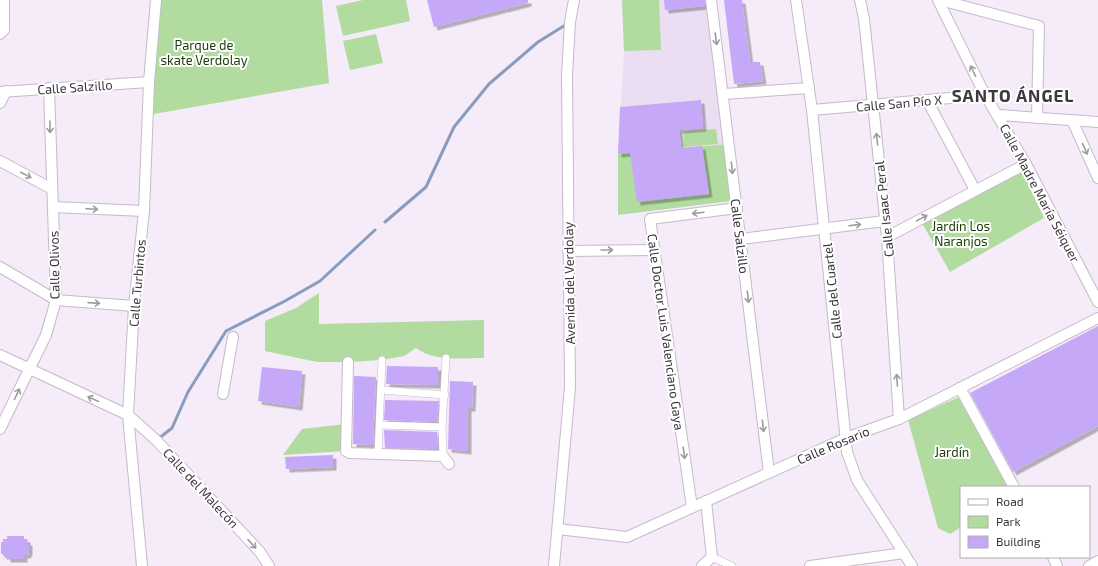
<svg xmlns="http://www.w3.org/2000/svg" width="1098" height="566" font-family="'Exo 2',sans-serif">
<defs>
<filter id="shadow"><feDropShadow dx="3.5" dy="3.5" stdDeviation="0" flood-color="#0004"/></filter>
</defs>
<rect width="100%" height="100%" fill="#f5ebf9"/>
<!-- built -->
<polygon fill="#ecdef2" points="622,0 711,0 729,144 618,154 624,51"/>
<!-- green -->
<g fill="#b2dba0">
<polygon points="156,0 322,0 329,83 148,115"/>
<polygon points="363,0 406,0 410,21 343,36 336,6"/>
<polygon points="622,0 659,0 661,50 624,51"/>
<polygon points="376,34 383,63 350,70 343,41"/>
<polygon points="716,129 718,144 684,147 684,132"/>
<polygon points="729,144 731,201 618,215 618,154"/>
<polygon points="1022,171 1044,218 950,272 922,223"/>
<path d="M319,293V324L484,320V358C461,358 435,362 416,348L404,356L382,360L348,362H317L265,351V321L296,308Z"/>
<polygon points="961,396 1011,487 961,487 961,527 950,534 938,528 908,420"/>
<polygon points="346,424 346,451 283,455 302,429"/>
</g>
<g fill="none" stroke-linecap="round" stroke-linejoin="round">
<!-- stream -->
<g stroke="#8a9cbc" stroke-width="3">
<polyline points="385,222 426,187 454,127 489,84 538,42 567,24"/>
<polyline points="158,439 172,428 188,392 226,331 285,301 320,281 375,230"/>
</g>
</g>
<!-- building -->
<g fill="#c5a8f8" filter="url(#shadow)">
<polygon points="427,0 528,0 528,3 434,27"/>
<polygon points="664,0 705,0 705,6 665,10"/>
<polygon points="724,0 742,0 750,62 760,62 763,81 734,84"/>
<polygon points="701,100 703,128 679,130 681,148 702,146 709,194 637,202 630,153 618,154 620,107"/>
<polygon points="1098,326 1098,426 1013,472 970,393"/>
<polygon points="387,366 438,367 438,385 386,384"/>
<polygon points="262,367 302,371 299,407 258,401"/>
<polygon points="354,376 376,377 373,445 353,444"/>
<polygon points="450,381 473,382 472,408 468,408 468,451 448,449"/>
<polygon points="385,400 439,401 437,422 384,420"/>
<polygon points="384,430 437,432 438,449 385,448"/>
<polygon points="333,455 333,467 286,469 285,457"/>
<polygon points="7,536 24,536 24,539 27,539 27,542 29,542 29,552 27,555 24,555 24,559 7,559 7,556 3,556 3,554 1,554 1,542 3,542 3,539 7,539"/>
</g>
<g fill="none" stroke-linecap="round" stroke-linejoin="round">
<defs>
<g id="pedestrian">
<polyline points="381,390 445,395"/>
<polyline points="380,425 442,427"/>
<polyline points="378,453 382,360"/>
<polyline points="443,456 442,427 446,358"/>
<polyline points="712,557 732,566"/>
</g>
<g id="minor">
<polyline points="711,0 769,473"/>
<polyline points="796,0 812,110 847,452 857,480 912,566"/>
<polyline points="860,0 864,19 887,237 899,419"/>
<polyline points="938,0 985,95 1026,164 1098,302"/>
<polyline points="940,0 1039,26 1037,118"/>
<polyline points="0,34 4,30 4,0"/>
<polyline points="0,92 149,82"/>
<polyline points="724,94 809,88"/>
<polyline points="927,100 975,190"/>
<polyline points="0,103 6,91"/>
<polyline points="812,110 985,95"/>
<polyline points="999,115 1098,122"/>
<polyline points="1072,120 1098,178"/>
<polyline points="0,161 52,189"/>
<polyline points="53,207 144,211"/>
<polyline points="887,237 1026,164"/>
<polyline points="741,239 884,221"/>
<polyline points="568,251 654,250"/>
<polyline points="0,267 56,300 134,306"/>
<polyline points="0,355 128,415 156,440 260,552 269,566"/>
<polyline points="348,362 346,451 350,453 443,456 449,464"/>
<polyline points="960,388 1014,487"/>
<polyline points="223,394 233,337"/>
<polyline points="0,429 46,335 56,300 49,88"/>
<polyline points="692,507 650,219 737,208"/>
<polyline points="558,529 627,537 846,438 899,419 1098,318"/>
<polyline points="1053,557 1057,566"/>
<polyline points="142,566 128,415 134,306 144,211 149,82 156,0"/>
<polyline points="554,566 570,387 567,75 570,22 574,0"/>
<polyline points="702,566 712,557 706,501"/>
<polyline points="810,566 904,553"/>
<polyline points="1089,566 1098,561"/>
</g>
</defs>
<!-- pedestrian casing -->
<use href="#pedestrian" stroke="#c4bbc8" stroke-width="8"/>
<!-- minor casing -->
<use href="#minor" stroke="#c4bbc8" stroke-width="12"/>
<!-- pedestrian -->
<use href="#pedestrian" stroke="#fff" stroke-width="7"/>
<!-- minor -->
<use href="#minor" stroke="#fff" stroke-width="10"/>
</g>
<!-- one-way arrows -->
<defs><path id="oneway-shaft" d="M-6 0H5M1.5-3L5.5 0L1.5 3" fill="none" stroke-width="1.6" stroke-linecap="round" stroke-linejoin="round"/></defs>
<g stroke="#9e9c9e">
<use href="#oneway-shaft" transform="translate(716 39) rotate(82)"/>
<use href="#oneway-shaft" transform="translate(973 71) rotate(-116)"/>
<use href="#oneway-shaft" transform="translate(50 127) rotate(89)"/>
<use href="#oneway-shaft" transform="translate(877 139) rotate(-96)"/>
<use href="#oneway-shaft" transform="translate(1085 149) rotate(66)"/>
<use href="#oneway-shaft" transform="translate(732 168) rotate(84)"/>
<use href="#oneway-shaft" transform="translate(26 175) rotate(28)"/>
<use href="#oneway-shaft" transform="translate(92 209) rotate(3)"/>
<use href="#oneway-shaft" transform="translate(698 213) rotate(173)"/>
<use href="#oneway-shaft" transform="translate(922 218) rotate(-28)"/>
<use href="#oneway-shaft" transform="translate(855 225) rotate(-7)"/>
<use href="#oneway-shaft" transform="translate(607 250)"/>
<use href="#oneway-shaft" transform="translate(748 297) rotate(83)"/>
<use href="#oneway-shaft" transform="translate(94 303) rotate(4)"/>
<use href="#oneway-shaft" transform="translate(897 380) rotate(-94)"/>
<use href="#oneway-shaft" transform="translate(17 394) rotate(-65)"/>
<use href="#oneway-shaft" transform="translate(93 399) rotate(-155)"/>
<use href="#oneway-shaft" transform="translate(763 426) rotate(83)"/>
<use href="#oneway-shaft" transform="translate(684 453) rotate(82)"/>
<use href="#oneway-shaft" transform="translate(252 544) rotate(47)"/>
</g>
<g text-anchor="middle" stroke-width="4" stroke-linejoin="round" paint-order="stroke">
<!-- park labels -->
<g font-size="13" fill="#193a04" stroke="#fff">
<text x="204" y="50">Parque de<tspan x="204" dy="15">skate Verdolay</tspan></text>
<text x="961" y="231">Jardín Los<tspan x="961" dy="15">Naranjos</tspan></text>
<text x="952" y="457">Jardín</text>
</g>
<!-- street labels -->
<g font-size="13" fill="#3c383d" stroke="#fff">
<text transform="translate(75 87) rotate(-4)" y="5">Calle Salzillo</text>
<text transform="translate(899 103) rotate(-5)" y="5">Calle San Pío X</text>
<text transform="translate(1040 193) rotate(62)" y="5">Calle Madre María Séiquer</text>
<text transform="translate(884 209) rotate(-96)" y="5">Calle Isaac Peral</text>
<text transform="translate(740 236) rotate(83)" y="5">Calle Salzillo</text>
<text transform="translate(54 265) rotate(-91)" y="5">Calle Olivos</text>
<text transform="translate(137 283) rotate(-85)" y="5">Calle Turbintos</text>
<text transform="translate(569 283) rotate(-91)" y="5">Avenida del Verdolay</text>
<text transform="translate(832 291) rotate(-96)" y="5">Calle del Cuartel</text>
<text transform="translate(666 332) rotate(82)" y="5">Calle Doctor Luis Valenciano Gaya</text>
<text transform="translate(833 445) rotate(-23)" y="5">Calle Rosario</text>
<text transform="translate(201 488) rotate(47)" y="5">Calle del Malecón</text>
</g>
<!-- district labels -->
<g font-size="17" font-weight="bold" letter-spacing="1" fill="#3c383d" stroke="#fff">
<text x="1013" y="102">SANTO ÁNGEL</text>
</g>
</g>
<!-- legend -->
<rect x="960" y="486" width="130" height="72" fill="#ffffff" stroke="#b1afb1"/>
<rect x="968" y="499" width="20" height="6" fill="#ffffff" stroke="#b1afb1"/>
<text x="996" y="506" font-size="12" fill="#3c383d">Road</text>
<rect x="968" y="516" width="20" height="12" fill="#b2dba0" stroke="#b1afb1"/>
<text x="996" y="526" font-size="12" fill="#3c383d">Park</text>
<rect x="968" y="536" width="20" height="12" fill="#c5a8f8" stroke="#b1afb1"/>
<text x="996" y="546" font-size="12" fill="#3c383d">Building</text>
</svg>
